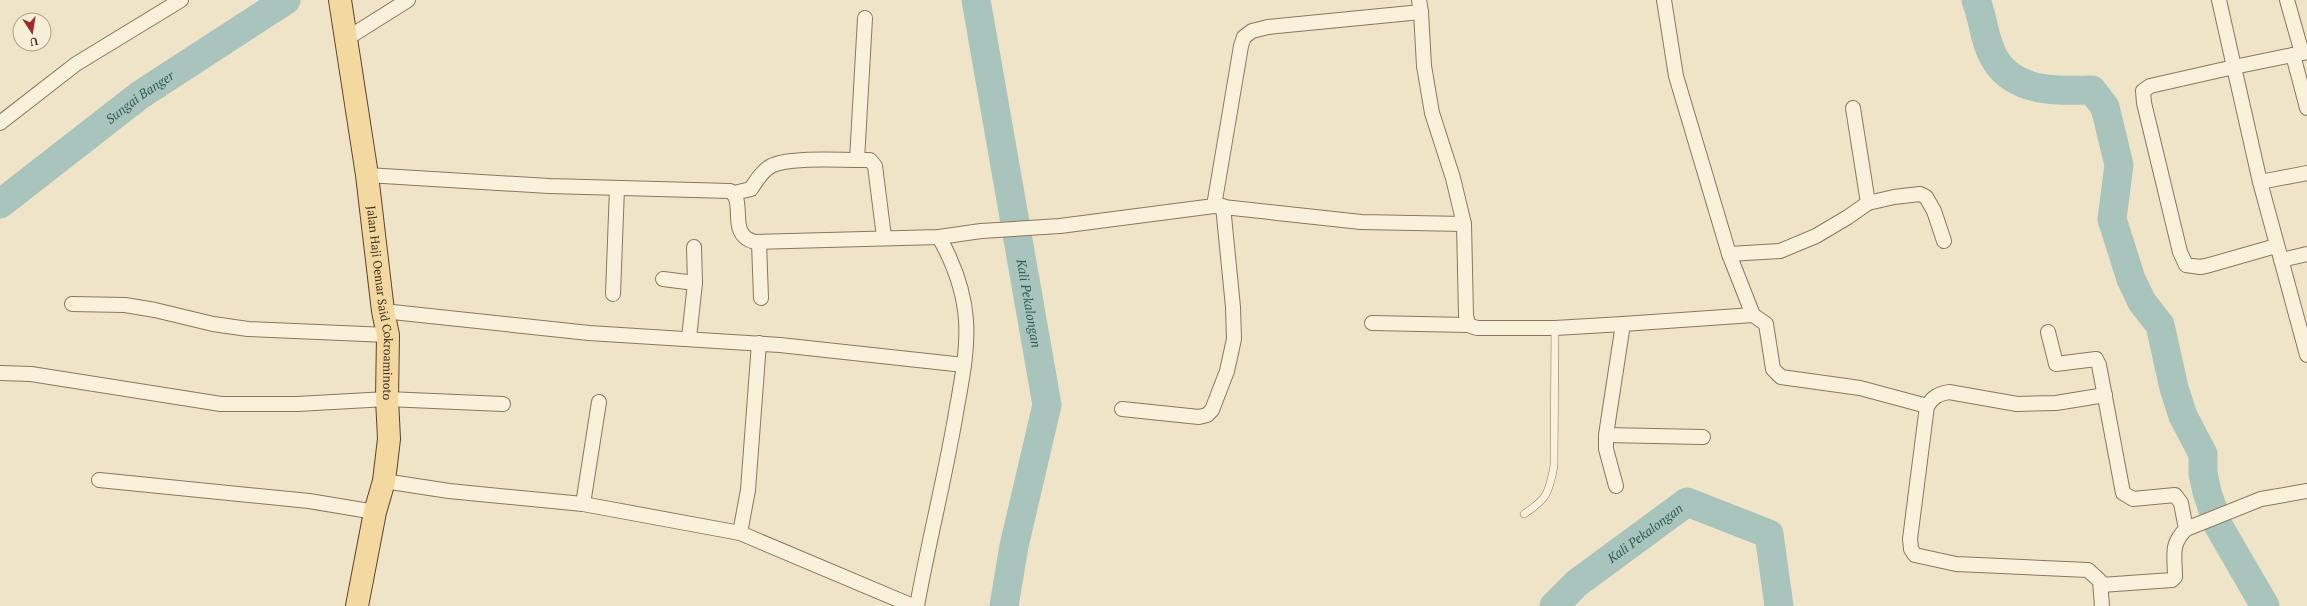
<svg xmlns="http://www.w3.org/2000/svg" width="2307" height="606" font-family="'PT Serif',serif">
<rect width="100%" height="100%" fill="#f0e4c8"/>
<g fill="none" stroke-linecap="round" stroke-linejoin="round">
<!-- river -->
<g stroke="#a9c4bc" stroke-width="29">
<path id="s1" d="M976,0L1047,405L1014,546L1004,606"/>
<path d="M1976,0C1984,20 1984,43 1996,61C2016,93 2060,91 2092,90L2105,107L2119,165L2112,219L2131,279L2142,302L2160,325L2174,388L2183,416L2203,454V473L2207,492L2218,525L2265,606"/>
<path id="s2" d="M0,204L140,95L286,0"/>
<path id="s3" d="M1554,606L1577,583L1687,502L1769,534L1779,606"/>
</g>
<defs>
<path id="service" d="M1524,514C1547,499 1549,493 1554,466L1555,328"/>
<g id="minor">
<polyline points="1664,0 1676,76 1729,254 1753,315"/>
<polyline points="2219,0 2234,67 2150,86 2143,91 2144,103 2180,252 2186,265 2200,267 2206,266 2276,246"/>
<polyline points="2287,0 2302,53"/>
<polyline points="865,18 857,160 870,160 875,166 884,237"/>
<polyline points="346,39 408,0"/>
<polyline points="2307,52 2234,67 2260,182 2307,355"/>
<polyline points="2293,55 2307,108"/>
<polyline points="1853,108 1868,203"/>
<polyline points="0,123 76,64 181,0"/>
<path d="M367,175L549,186L730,191C747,201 726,235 755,242L939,237L981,231L1060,226L1214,206L1241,46L1244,37L1252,31L1268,27L1421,12L1419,0"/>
<polyline points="2260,182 2307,173"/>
<path d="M734,193L751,189C756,181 762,171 771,166C788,157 836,160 857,160"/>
<polyline points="1214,206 1361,222 1464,224 1453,178 1432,113 1424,66 1421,12"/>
<polyline points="1464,224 1466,315 1468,325"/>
<polyline points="759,242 761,298"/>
<polyline points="1729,254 1780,251 1816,236 1848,217 1868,203 1894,197 1920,194 1926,197 1934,211 1944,241"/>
<polyline points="2281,260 2307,254"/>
<polyline points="663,279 695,283"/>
<polyline points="613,294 617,188"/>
<polyline points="72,304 125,305 155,310 213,324 248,329 388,335"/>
<polyline points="383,311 589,333 780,345 964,365"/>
<polyline points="1372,323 1468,325 1477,328 1555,328 1623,324"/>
<polyline points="2048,332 2056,364 2096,359 2099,365 2123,493 2133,499 2175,495 2181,503 2186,529"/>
<polyline points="689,338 695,283 694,247"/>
<polyline points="0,373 31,374 221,404 297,404 387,399 503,404"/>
<path d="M1927,406C1933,397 1938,394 1949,392L2017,404L2056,403L2105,395"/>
<polyline points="1122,409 1199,417 1207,415 1212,410 1227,371 1234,339 1233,307 1223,206"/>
<polyline points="1606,435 1703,437"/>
<polyline points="99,480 309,501 375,512"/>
<polyline points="384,481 449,491 583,504 740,533 913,606"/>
<polyline points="1616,486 1606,449 1606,435 1623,324 1753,315 1766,324 1773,369 1781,377 1860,388 1927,406 1910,539 1911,549 1915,555 1956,564 2088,570 2100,581 2102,606"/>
<polyline points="583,504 599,402"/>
<polyline points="740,533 748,490 759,343"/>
<path d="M2101,585L2172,580L2175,577C2175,555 2170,545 2186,529L2261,499L2307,491"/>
<path d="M917,606C929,539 946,474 957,407C962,379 968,349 966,320C964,291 953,262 939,237"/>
</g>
<g id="primary">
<path id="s4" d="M340,0L367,175L383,311L388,335L387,399L389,439L384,481L375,512L357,606"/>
</g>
</defs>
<!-- service casing -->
<use href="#service" stroke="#8d765c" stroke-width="8"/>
<!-- minor casing -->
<use href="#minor" stroke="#8d765c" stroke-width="16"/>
<!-- primary casing -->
<use href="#primary" stroke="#5b4430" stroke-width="24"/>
<!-- service -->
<use href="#service" stroke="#faf1dc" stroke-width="7"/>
<!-- minor -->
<use href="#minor" stroke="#faf1dc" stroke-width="14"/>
<!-- primary -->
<use href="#primary" stroke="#f3d9a0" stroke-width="22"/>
</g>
<g text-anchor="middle" stroke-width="3" stroke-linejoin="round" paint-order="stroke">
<!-- street labels -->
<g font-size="12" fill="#3d2e20" stroke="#f7eed8">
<text dy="4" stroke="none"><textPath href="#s4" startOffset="306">Jalan Haji Oemar Said Cokroaminoto</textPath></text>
</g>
<!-- water labels -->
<g font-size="13" font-style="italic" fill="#2f5d5a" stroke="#f7eed8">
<text dy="5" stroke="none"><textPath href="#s2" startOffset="176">Sungai Banger</textPath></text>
<text dy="5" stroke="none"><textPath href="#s1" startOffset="308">Kali Pekalongan</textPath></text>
<text dy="5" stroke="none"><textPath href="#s3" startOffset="117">Kali Pekalongan</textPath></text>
</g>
</g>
<!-- north arrow -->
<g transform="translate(32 32) rotate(168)"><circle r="19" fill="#f7eed8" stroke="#ada18e"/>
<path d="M0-3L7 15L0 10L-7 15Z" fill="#9e2a2b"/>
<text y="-6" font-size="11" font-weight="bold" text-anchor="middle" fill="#3d2e20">U</text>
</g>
</svg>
